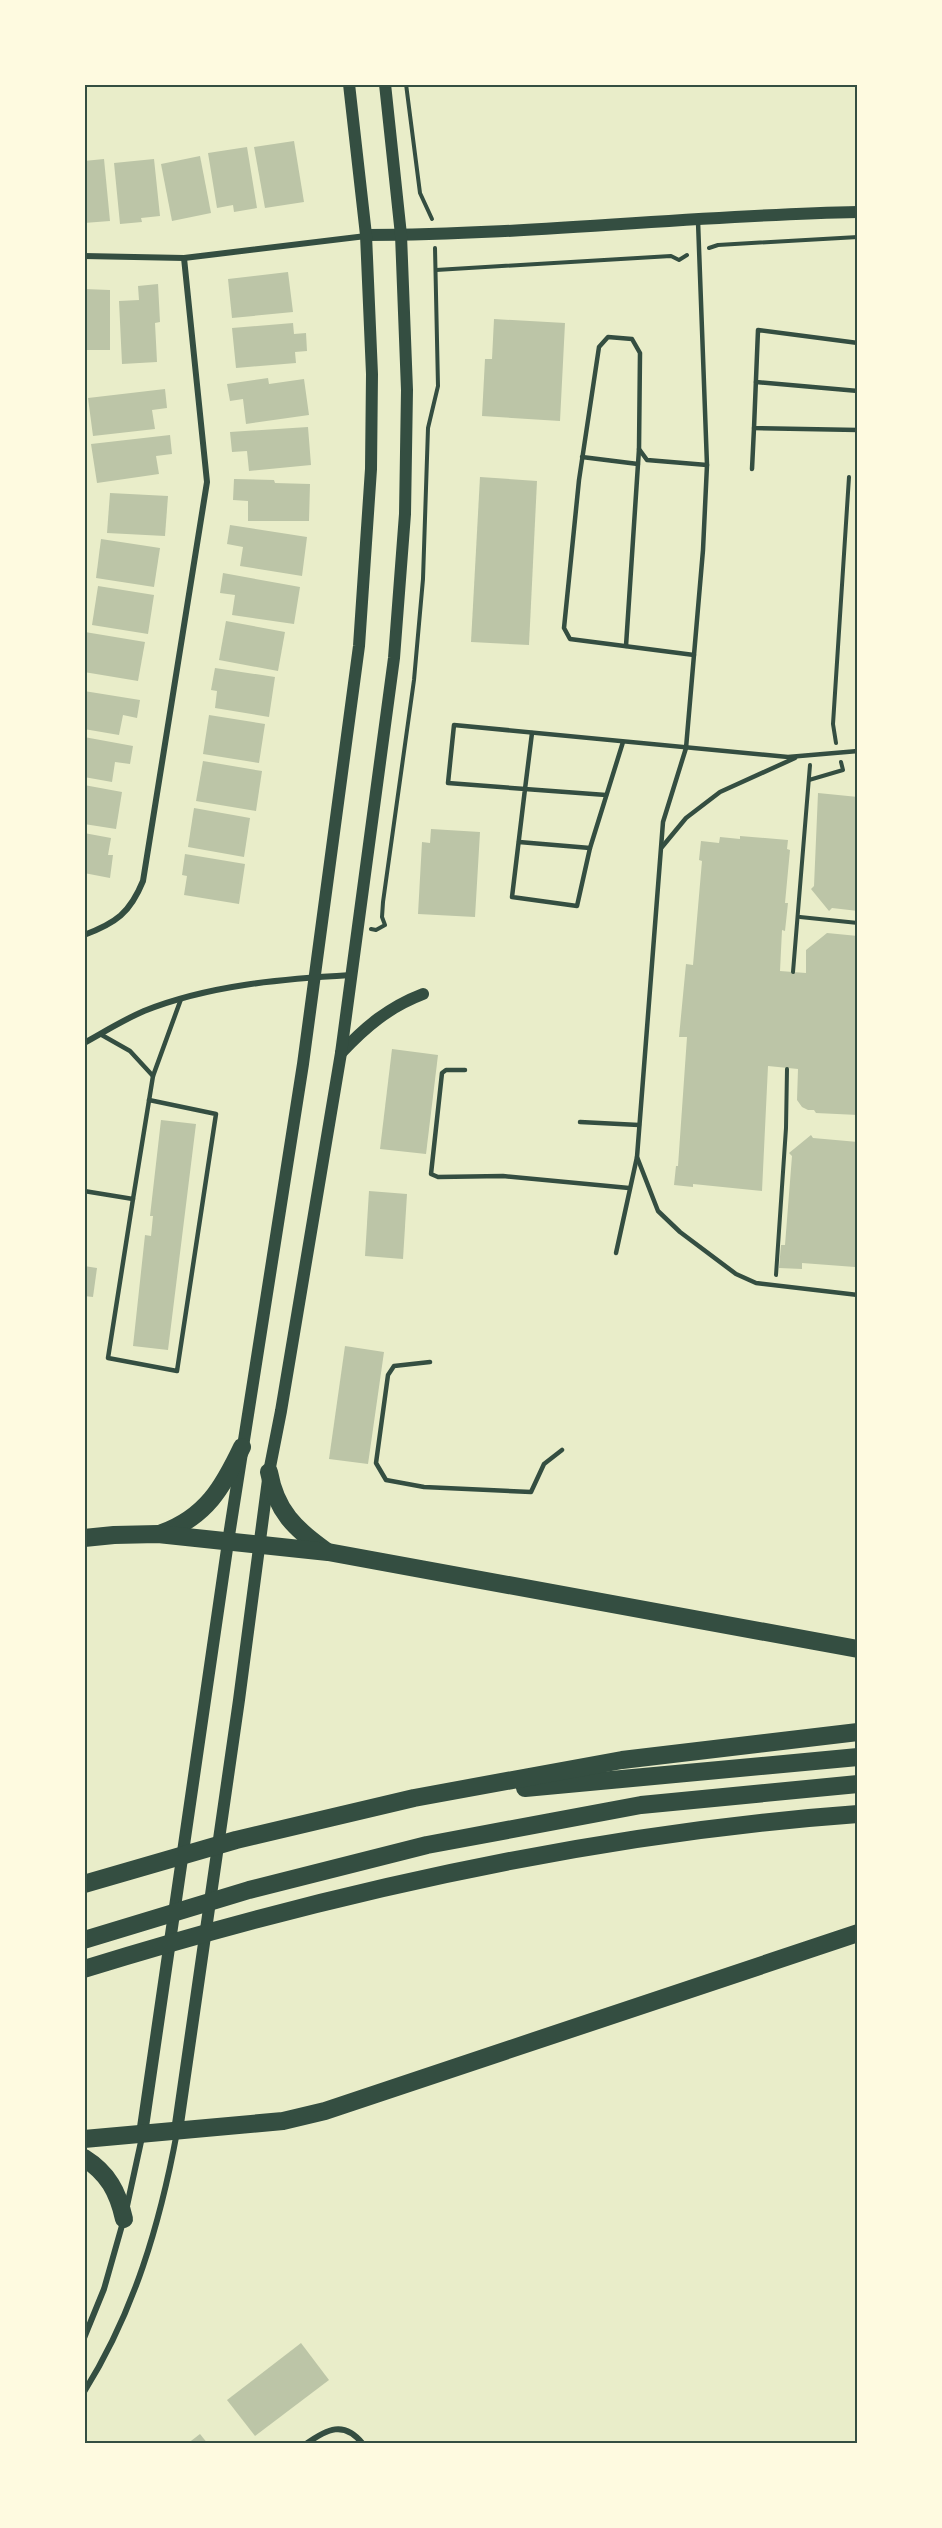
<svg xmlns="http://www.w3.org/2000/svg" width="942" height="2528" font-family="Ubuntu,sans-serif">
<rect width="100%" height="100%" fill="#e9edc9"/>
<!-- building -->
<g fill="#bcc5a7">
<polygon points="294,141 304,202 265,208 254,147"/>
<polygon points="247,147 257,208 234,212 233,205 217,208 208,153"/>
<polygon points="200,156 211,213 172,221 161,164"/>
<polygon points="104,159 110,221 84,223 84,161"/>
<polygon points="154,159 160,216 141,218 142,222 120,224 114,163"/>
<polygon points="288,272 293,312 232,318 228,279"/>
<polygon points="158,284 160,322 155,323 157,362 122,364 119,301 139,300 138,286"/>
<polygon points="84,289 110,290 110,350 84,350"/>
<polygon points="494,319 565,323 560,421 482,416 485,359 492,359"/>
<polygon points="293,323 294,334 306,333 307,351 295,352 296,363 236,368 232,328"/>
<polygon points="268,378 269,384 304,379 309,415 246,424 243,399 230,401 227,384"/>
<polygon points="165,389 167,408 152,410 155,429 93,436 88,398"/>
<polygon points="308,427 311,465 249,471 247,451 232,452 230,432"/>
<polygon points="170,435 172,454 156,456 159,474 97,483 91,444"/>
<polygon points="480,477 537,481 529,645 471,642"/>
<polygon points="234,479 274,480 275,483 310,484 309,521 248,521 248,501 233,500"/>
<polygon points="110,493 168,496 165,536 107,533"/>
<polygon points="230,525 307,537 302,576 240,566 243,547 227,544"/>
<polygon points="101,539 160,548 154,587 96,578"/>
<polygon points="223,573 300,587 294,624 232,615 235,595 220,593"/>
<polygon points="98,586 154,595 148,634 92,625"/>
<polygon points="226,621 285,632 278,671 219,660"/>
<polygon points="85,632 145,642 138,681 84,672"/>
<polygon points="215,668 275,677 269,717 215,708 217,691 211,690"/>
<polygon points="84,691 140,700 137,718 123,715 119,735 84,729"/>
<polygon points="209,715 265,724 259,763 203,754"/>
<polygon points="84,737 133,746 130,764 115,762 112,782 84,777"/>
<polygon points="203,761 262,771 256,811 196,801"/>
<polygon points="84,785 122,792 116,829 84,824"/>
<polygon points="818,793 858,797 858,911 832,908 829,911 811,889 814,886"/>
<polygon points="194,808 250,818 244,857 188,847"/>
<polygon points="431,829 480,832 475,917 418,914 422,842 430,843"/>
<polygon points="84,833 111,838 108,855 113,855 110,878 84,873"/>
<polygon points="740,836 788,840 787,849 790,850 785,903 788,903 785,931 782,930 780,971 806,973 806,950 827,933 858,936 858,1115 816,1113 814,1110 808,1110 802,1107 797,1100 798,1069 768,1066 762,1191 693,1184 693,1187 674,1185 676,1166 678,1166 687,1037 679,1037 686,964 693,965 702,861 699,860 701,841 719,843 720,837 740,839"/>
<polygon points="185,854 245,864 239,904 184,895 187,876 182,875"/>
<polygon points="392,1049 438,1055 426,1154 380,1149"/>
<polygon points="161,1120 196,1124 168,1350 133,1346 145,1235 151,1236 153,1216 150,1216"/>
<polygon points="811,1135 813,1138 858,1142 858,1228 855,1267 802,1263 802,1269 779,1268 781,1245 785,1245 792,1156 789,1153"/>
<polygon points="369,1191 407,1194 403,1259 365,1256"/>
<polygon points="84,1266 97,1268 93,1297 84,1296"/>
<polygon points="345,1346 384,1352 368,1464 329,1459"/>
<polygon points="301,2343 329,2380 255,2436 227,2400"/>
<polygon points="200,2434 208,2444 187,2444"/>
</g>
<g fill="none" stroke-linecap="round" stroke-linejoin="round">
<!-- path -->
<g stroke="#344e41" stroke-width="4">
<polyline points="406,84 420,193 432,219"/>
<polyline points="709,248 718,245 858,237"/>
<polyline points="436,270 671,256 679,260 687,255"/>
<polyline points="836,743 833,724 849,477"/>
<polyline points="809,780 843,770 841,762"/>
<polyline points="800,917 858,923"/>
<polyline points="371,929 376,930 385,925 382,917 383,902 414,680 423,579 428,428 438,386 435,248"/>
<polyline points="793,972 810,765"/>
<polyline points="776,1275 786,1128 787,1069"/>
</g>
<!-- service -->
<g stroke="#344e41" stroke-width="4.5">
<polyline points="698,221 707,465 703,550 686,748 663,822 637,1157 658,1211 680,1232 736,1274 756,1283 858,1295"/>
<polyline points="858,343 758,330 754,428 858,430"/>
<polyline points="756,382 858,391"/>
<polyline points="582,457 638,464"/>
<polyline points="752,469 754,428"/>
<polyline points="626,646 639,449"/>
<polyline points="694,655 570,639 564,628 579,480 599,347 608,337 632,339 640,353 639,449 647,460 707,465"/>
<polyline points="532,733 525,789 606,795"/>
<polyline points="623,742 590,848 577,906 512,897 525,789 448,783 454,725 788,757 858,751"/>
<polyline points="519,842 590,848"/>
<polyline points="662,847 686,818 720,792 795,758"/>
<polyline points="100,1034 130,1051 153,1076"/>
<polyline points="465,1070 446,1070 442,1073 431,1174 438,1177 503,1176 629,1188"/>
<polyline points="580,1122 639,1125"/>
<polyline points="84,1191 133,1199 153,1076 181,999"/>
<polyline points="133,1199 108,1358 177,1371 216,1114 149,1100"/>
<polyline points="616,1253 637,1157"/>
<polyline points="430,1362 394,1366 388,1375 376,1463 386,1480 424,1487 531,1492 544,1464 562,1450"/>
</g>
<!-- minor -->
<g stroke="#344e41" stroke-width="6">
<polyline points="84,256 184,258 366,236"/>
<path d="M84,935C116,923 130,913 143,881L207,482L184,258"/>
<path d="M84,1043C104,1032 123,1020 144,1011C209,985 282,979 351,975"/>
<polyline points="127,2206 142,2137"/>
<polyline points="84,2338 104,2289 123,2222"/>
<path d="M84,2392C134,2312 160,2224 177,2132"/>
<path d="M306,2444C327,2429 344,2420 363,2444"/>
</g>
<!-- secondary -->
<g stroke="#344e41" stroke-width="12">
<path d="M366,235C531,235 694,215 858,212"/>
<path d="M341,1053C365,1027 389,1007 423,994"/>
<polyline points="177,2131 239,1700 269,1472 281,1411 341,1053 394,658 405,514 407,390 401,235 385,84"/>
<polyline points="142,2134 228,1542 303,1064 359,646 371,469 372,374 366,235 349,84"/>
</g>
<!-- motorway -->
<g stroke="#344e41" stroke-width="18">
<path d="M269,1472C276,1511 295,1529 326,1551"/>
<path d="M162,1533C206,1517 223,1487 242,1447"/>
<polyline points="84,1538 114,1535 158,1534 328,1552 858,1649"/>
<polyline points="525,1788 858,1757"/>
<polyline points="84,1884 236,1840 414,1798 622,1760 858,1732"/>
<polyline points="84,1940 249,1890 427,1845 641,1805 858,1784"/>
<path d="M84,1969C336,1891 595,1833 858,1814"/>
<polyline points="84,2139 283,2121 325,2111 858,1933"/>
<path d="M84,2158C108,2173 118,2192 124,2219"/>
</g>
</g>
<!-- border -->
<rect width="942" height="2528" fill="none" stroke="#fefae0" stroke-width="171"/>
<rect x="86" y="86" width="770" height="2356" fill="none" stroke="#344e41" stroke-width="2"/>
</svg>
